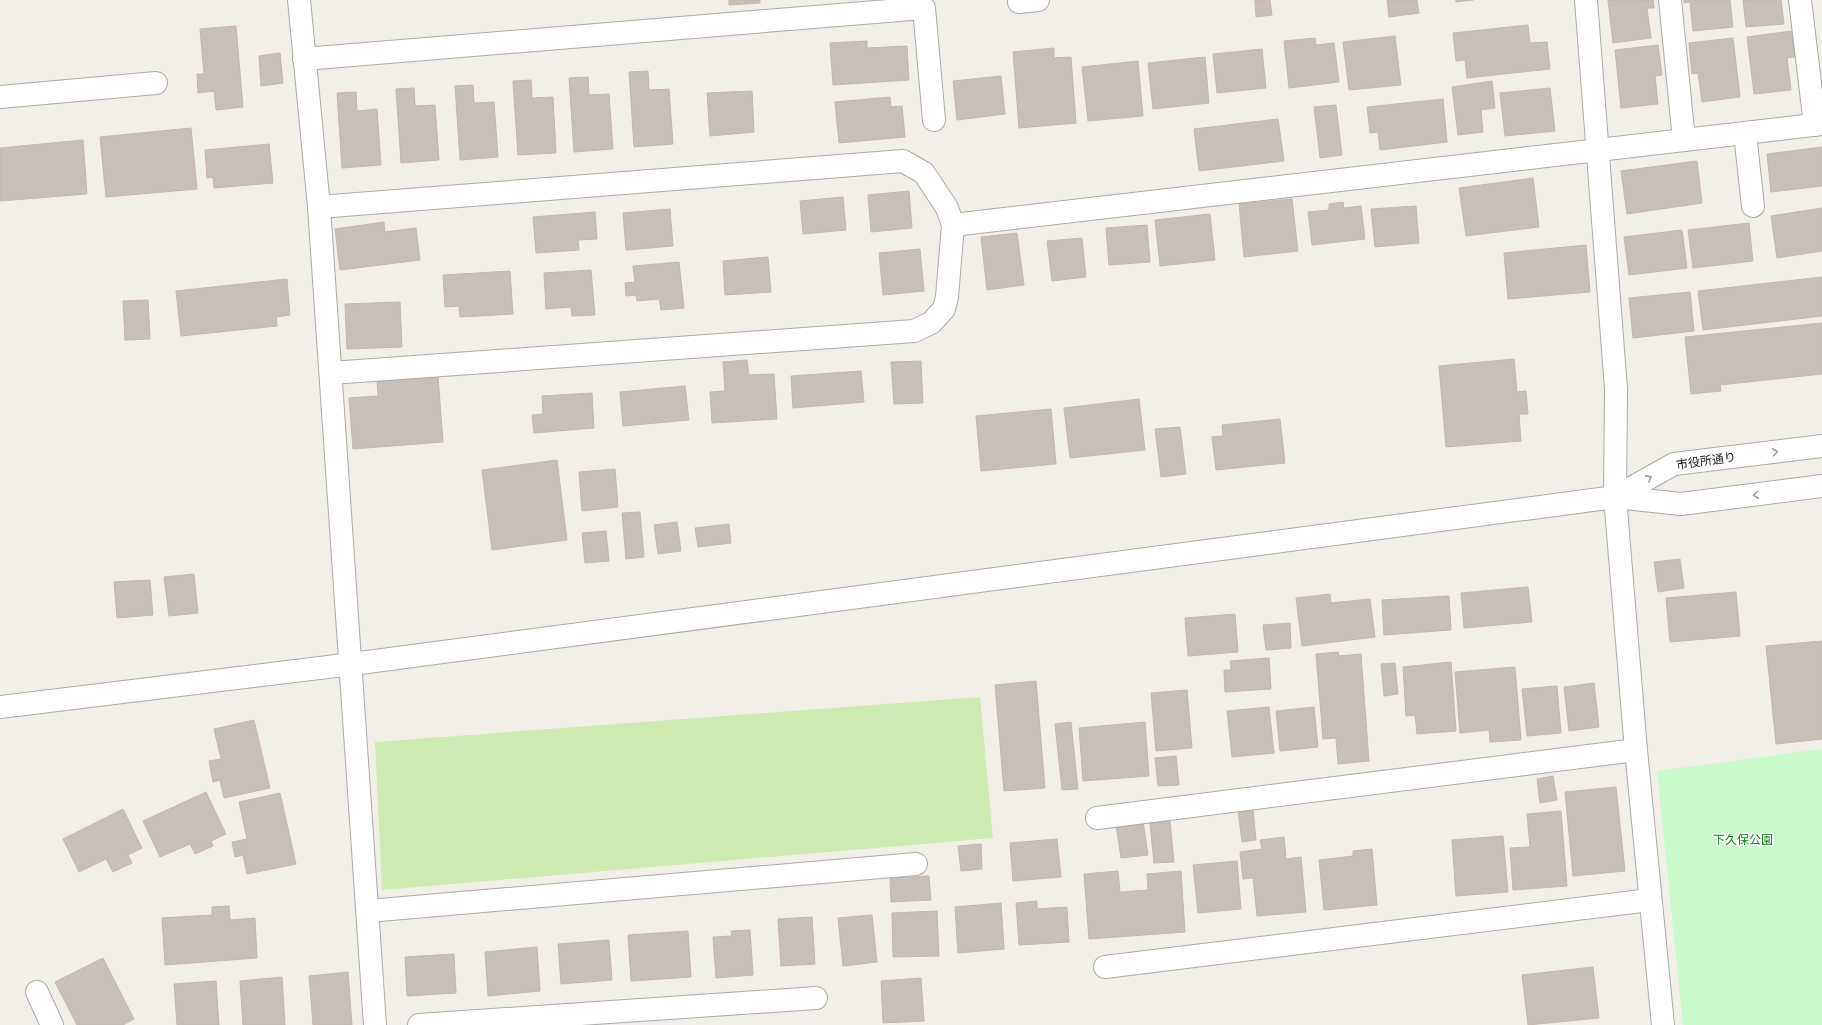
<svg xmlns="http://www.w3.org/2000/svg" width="1822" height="1025" font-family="Helvetica,'Noto Sans JP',sans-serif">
<rect width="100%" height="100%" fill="#f2efe9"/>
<!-- grass -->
<polygon fill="#cdebb0" points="980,697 993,838 382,890 375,742"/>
<!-- park -->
<polygon fill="#c8facc" points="1822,749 1822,1025 1683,1025 1657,771"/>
<!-- building -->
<g fill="#c7bfb8" stroke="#c4b6ab">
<polygon points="729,0 760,0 760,3 729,5"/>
<polygon points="1255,0 1270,0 1272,15 1256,17"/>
<polygon points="1387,0 1417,0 1419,13 1389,17"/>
<polygon points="1456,0 1473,0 1456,2"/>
<polygon points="1608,0 1653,0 1654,8 1647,8 1651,38 1613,43"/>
<polygon points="1684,0 1730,0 1733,27 1693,31 1690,2 1684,3"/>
<polygon points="1743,0 1781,0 1784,24 1746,27"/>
<polygon points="1528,25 1530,43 1547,42 1550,69 1467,78 1465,60 1456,61 1453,33"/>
<polygon points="236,26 243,107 216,110 214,91 198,93 197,74 204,74 200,29"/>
<polygon points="1792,31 1795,57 1787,58 1791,90 1754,94 1747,37"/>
<polygon points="1395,36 1401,85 1349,90 1343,42"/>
<polygon points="1315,38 1316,45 1334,43 1339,82 1289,88 1284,41"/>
<polygon points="1733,38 1740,97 1702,102 1698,73 1692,74 1689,43"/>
<polygon points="867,41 867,48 907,46 909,80 833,85 830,43"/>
<polygon points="1658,45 1662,75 1655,76 1658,104 1621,108 1615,50"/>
<polygon points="1054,48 1054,58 1071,57 1076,123 1019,128 1013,52"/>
<polygon points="1262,49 1266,88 1217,93 1213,54"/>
<polygon points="280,53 283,83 261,86 259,56"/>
<polygon points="1205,57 1209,103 1153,109 1148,63"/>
<polygon points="1138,61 1143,116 1088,121 1082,67"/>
<polygon points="648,71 649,90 669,89 673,144 634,147 629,72"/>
<polygon points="1001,76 1005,114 957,120 953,81"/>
<polygon points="588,77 589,95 609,94 613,149 574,152 569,78"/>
<polygon points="531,80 532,98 553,97 556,153 518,155 513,81"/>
<polygon points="1492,81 1495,108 1481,110 1483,132 1458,135 1452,87"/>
<polygon points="473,85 474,103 494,102 498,157 460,160 455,86"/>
<polygon points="414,88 415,106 435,105 439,160 401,163 396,89"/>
<polygon points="1550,88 1555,131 1505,136 1500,93"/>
<polygon points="752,91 754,132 710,136 707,93"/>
<polygon points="356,92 357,111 377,109 381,165 342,168 337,93"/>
<polygon points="890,97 891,107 902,106 905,137 839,143 835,102"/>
<polygon points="1443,99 1447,142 1380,150 1378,132 1370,133 1367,107"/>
<polygon points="1336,105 1342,155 1320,158 1314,107"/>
<polygon points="1278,119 1284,161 1199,171 1194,129"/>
<polygon points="191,128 197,189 106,197 100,137"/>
<polygon points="83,140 87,194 0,201 0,148"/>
<polygon points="269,144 273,183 214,188 213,177 207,178 205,150"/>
<polygon points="1822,147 1822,186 1771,192 1767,154"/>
<polygon points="1697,161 1702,203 1627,214 1621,171"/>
<polygon points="1533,178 1539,227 1466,236 1459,188"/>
<polygon points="909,191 912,228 871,232 868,195"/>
<polygon points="843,197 846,230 803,234 800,201"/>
<polygon points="1292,199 1298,251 1244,257 1239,204"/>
<polygon points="1343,202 1344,208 1361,206 1365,239 1312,245 1308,212 1329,210 1329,204"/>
<polygon points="1416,206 1419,243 1375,247 1371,209"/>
<polygon points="1822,208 1822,251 1777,258 1771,216"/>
<polygon points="670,209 673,246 626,250 623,213"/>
<polygon points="595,212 597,239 578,240 579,250 536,253 533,217"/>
<polygon points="1210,214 1215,260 1160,266 1155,220"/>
<polygon points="384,222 385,232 416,228 420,260 340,270 335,229"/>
<polygon points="1749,223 1753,261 1693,268 1688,230"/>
<polygon points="1147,225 1150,262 1109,265 1106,228"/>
<polygon points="1682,230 1687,268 1629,275 1624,237"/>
<polygon points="1017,233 1024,285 987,290 981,237"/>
<polygon points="1082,238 1086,277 1052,281 1047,241"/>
<polygon points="1586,245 1590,292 1508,299 1504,253"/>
<polygon points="920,249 924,291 883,295 879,253"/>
<polygon points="768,257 771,292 725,295 723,261"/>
<polygon points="679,262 684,308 661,310 659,299 637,301 636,295 626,296 625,283 635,282 633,266"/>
<polygon points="591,270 595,315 572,316 571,307 546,309 544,273"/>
<polygon points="510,271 513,314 460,317 459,306 445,307 443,275"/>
<polygon points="1822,277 1822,316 1703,330 1698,291"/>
<polygon points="287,279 290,315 276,317 277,326 181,336 176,291"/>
<polygon points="1690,292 1694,331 1633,338 1629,298"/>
<polygon points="148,300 150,339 125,340 123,301"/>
<polygon points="400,302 402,347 347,349 345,304"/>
<polygon points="1822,323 1822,374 1720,385 1721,391 1691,394 1685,337"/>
<polygon points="1514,359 1517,392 1526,391 1528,414 1519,414 1521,441 1446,447 1439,366"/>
<polygon points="747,360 749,375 774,374 777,419 712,423 710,392 725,391 723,362"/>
<polygon points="921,361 923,403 894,404 891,362"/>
<polygon points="861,371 864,402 793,408 791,376"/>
<polygon points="438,376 443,442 353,449 349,398 378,396 377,381"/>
<polygon points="685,386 689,420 623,426 620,392"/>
<polygon points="592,393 594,428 534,433 532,415 543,414 542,396"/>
<polygon points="1139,399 1145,450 1070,458 1064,408"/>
<polygon points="1051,409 1056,464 981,471 976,416"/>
<polygon points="1280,419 1285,463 1216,470 1212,437 1223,436 1222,425"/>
<polygon points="1180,427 1186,474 1161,477 1155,429"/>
<polygon points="557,460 567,540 492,550 482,470"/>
<polygon points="615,469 618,507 582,511 579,472"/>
<polygon points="640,512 644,557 626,559 622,513"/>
<polygon points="677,522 681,551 658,554 654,525"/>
<polygon points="729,524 731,543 698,547 695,528"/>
<polygon points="606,531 609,561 585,563 582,533"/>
<polygon points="1680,559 1684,588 1658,592 1654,562"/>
<polygon points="194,574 198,613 169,616 164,577"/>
<polygon points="150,580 153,615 117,618 114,582"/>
<polygon points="1528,587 1532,622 1464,628 1461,593"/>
<polygon points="1736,592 1740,636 1670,642 1666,598"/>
<polygon points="1330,594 1331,603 1370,599 1375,637 1302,646 1296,598"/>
<polygon points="1449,596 1451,630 1384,635 1382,600"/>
<polygon points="1235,614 1238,652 1188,656 1185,618"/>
<polygon points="1290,623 1291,648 1266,650 1263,625"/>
<polygon points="1822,641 1822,739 1776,744 1766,646"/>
<polygon points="1338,652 1339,656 1361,654 1369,761 1338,764 1336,738 1323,739 1316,654"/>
<polygon points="1269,658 1271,689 1225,692 1224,670 1231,670 1230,661"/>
<polygon points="1451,662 1456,731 1417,734 1415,715 1406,716 1403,667"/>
<polygon points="1395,663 1398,694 1384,696 1381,664"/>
<polygon points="1515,667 1521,740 1490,742 1489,730 1460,733 1455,672"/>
<polygon points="1036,681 1045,788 1004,791 995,685"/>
<polygon points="1594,683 1599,727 1569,731 1564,687"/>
<polygon points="1557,686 1561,733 1527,736 1522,689"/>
<polygon points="1187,690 1192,748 1156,751 1151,693"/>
<polygon points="1269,707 1274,753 1232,757 1227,711"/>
<polygon points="1314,707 1318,747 1280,751 1276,711"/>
<polygon points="254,720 270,788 224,798 220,780 213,782 209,761 221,759 214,729"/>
<polygon points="1071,722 1078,789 1062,790 1055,724"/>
<polygon points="1145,722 1149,776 1083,781 1079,728"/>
<polygon points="1176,756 1179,785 1158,786 1155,758"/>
<polygon points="1553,776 1557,800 1540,803 1537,779"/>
<polygon points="1616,787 1625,871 1573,876 1565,792"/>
<polygon points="206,792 226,834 211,841 213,846 195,854 190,844 160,857 143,821"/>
<polygon points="280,793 296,864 247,874 243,855 235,857 232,842 247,839 239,802"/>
<polygon points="123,809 142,848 128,855 132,863 113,872 106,859 79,872 63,839"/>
<polygon points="1253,809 1256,840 1242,842 1238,810"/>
<polygon points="1561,811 1567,886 1513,890 1510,848 1530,847 1527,814"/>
<polygon points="1143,821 1148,855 1121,858 1116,825"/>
<polygon points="1170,821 1174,862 1154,863 1150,823"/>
<polygon points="1503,836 1508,892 1456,896 1452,840"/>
<polygon points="1284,837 1286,859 1301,857 1306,912 1257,916 1253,878 1243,879 1240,852 1262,849 1260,840"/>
<polygon points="1057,839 1061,877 1013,881 1010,843"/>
<polygon points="981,844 982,869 961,871 958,846"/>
<polygon points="1372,849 1377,905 1324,910 1319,860 1353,856 1353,851"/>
<polygon points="1237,861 1241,909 1198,913 1193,865"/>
<polygon points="1118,871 1120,892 1148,890 1147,874 1181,871 1185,932 1089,939 1084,874"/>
<polygon points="929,876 931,900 891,902 890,878"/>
<polygon points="1037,901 1037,909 1067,907 1069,942 1019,945 1016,903"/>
<polygon points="1001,903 1004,949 958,953 955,907"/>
<polygon points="229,906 230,920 255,918 257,958 165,965 162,918 212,915 212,907"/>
<polygon points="937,911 939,956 893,957 892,913"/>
<polygon points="872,915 877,962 843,966 838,918"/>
<polygon points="812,917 815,964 781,966 778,919"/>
<polygon points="750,930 753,975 716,978 713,937 732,936 731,931"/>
<polygon points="688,931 691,977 631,981 628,935"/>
<polygon points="609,940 612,980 561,984 558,944"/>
<polygon points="537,947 540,991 488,996 485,952"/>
<polygon points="454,954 456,993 407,996 405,957"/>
<polygon points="103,958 134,1019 123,1025 77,1025 55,982"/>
<polygon points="1593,967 1599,1018 1528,1025 1522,975"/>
<polygon points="348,972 352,1025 313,1025 309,976"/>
<polygon points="282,977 285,1025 243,1025 240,981"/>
<polygon points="921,978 924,1021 883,1023 881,981"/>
<polygon points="216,981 219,1025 177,1025 174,984"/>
</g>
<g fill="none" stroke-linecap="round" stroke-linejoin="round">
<defs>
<g id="minor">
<polyline points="299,0 319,207 375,1025"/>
<polyline points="1586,0 1616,389 1615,497 1636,750 1663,1025"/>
<polyline points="1670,0 1684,140"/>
<polyline points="1800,0 1815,125"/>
<polyline points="1019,2 1038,0"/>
<polyline points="304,59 924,8 934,120"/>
<polyline points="0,97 156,83"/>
<polyline points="1745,134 1753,206"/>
<polyline points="319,207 903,161 924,173 947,208 953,225 947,297 944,309 931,323 914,331 331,373"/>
<polyline points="953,225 1822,124"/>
<polyline points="1615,497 1674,464 1822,446"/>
<polyline points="0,707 352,664 1615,497 1681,504 1822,486"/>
<polyline points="1097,818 1636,750"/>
<polyline points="368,911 916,864"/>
<polyline points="1105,967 1650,900"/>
<polyline points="37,992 52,1025"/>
<polyline points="419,1025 816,998"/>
</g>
</defs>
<!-- minor casing -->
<use href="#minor" stroke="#a9a9a9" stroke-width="24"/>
<!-- minor -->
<use href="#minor" stroke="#fff" stroke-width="22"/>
</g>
<!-- one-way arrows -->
<defs><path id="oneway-chevron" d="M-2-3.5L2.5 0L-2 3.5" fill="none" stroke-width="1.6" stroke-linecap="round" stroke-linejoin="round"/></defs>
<g stroke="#9c9c9c">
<use href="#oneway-chevron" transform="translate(1775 452) rotate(-7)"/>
<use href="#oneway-chevron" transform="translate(1649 478) rotate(-28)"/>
<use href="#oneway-chevron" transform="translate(1756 495) rotate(173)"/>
</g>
<g text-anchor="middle" stroke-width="3" stroke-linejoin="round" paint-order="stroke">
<!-- street labels -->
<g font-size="12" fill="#222" stroke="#fff">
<text transform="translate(1706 461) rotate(-8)" y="4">市役所通り</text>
</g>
<!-- park labels -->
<g font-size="12" fill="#0c8416" stroke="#fff">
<text x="1743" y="844">下久保公園</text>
</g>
</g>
</svg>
